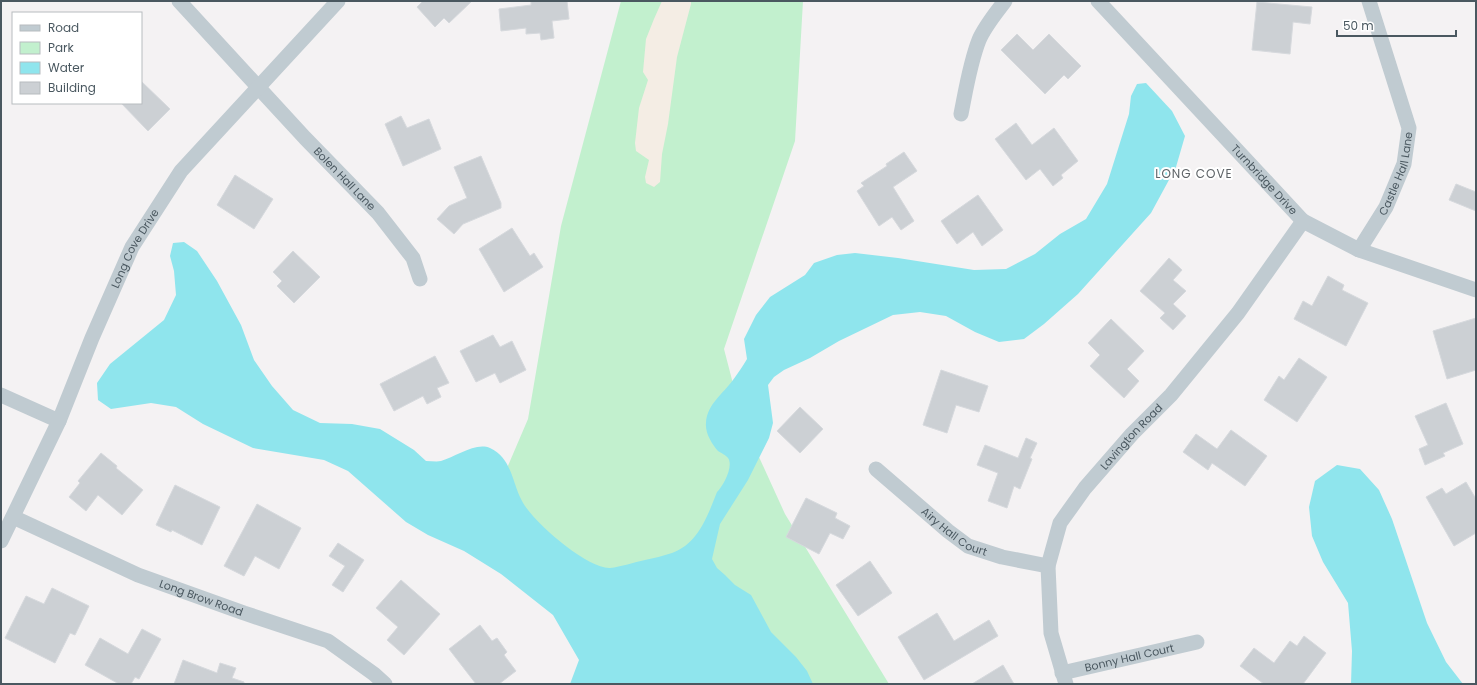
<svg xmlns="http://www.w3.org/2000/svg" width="1477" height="685" font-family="Poppins,sans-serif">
<rect width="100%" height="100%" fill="#f4f2f3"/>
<!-- green -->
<polygon fill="#c2f0ce" points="621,1 803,1 795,141 724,349 743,422 785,514 889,684 726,684 492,503 528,419 561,226"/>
<!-- sand -->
<polygon fill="#f4ede4" points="662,1 691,1 691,4 677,57 668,124 662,154 660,182 654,187 646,183 645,177 649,160 636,151 635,143 639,108 648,80 643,72 646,39 654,19"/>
<!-- water -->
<g fill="#8fe5ed">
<path d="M1146,83L1172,111L1185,136L1176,167L1151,213L1078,294L1044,324L1024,339L999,342L975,332L946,316L920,312L893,315L839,341L810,358L784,370L774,377L768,385L773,423L769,438L748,480L720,524L712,559L717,568L725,575L735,585L751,595L771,632L796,657L807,671L813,684H570L579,660L553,615L501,574L464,551L428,535L406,522L348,471L324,460L253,448L203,424L176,407L151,403L111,409L98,400L97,383L110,364L164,320L176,295L174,271L170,256L173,243L184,242L197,251L217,281L241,325L254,360L272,386L293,410L320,423L352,424L380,429L414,450L426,461C431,461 437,462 441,461C456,457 475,442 490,448C512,458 512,483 522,501C532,521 587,569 610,568C621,567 634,562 645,560C654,558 663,556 672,553C698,544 708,515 717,492C723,486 734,466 728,458C726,455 721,453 718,451C712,444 705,433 706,423C707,404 723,394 733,380C738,373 743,366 747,359L744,339L756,315L770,297L805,275L814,263L837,255L855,253L898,258L974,270L1006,269L1035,254L1060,234L1086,219L1107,184L1129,114L1131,96L1137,84Z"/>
<polygon points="1337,465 1360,469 1379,490 1392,519 1427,623 1446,662 1463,684 1351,684 1352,651 1348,603 1323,562 1312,536 1309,507 1315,481"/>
</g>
<!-- building -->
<g fill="#ccd0d4" stroke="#d6d9dd">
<polygon points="423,1 472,1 449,23 444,18 435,27 417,7"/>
<polygon points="531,1 567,1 569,19 552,21 554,38 541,40 540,33 526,34 526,28 501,31 499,9 531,5"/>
<polygon points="1257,2 1312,7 1310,24 1293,22 1290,54 1252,50"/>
<polygon points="1017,34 1033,50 1049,34 1081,66 1068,79 1064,75 1045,94 1001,50"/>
<polygon points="141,81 170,109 148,131 121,103 141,103"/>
<polygon points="401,116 407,128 429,119 441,149 403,166 385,124"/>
<polygon points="1016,123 1032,145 1054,128 1078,161 1061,175 1063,178 1053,186 1040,169 1026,180 995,139"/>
<polygon points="904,152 917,171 893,187 914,221 901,230 892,217 879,226 857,191 864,186 861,183 887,166 886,164"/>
<polygon points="481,156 501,203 501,208 463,224 454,234 437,219 449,206 467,198 454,167"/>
<polygon points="235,175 273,199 254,229 217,205"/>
<polygon points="1456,184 1476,192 1476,211 1449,200"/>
<polygon points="978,195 1003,230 982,246 973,232 957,244 941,221"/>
<polygon points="512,228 530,256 534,253 543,267 504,292 479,249"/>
<polygon points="293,251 320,277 294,303 277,286 282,281 273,272"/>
<polygon points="1169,258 1182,270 1173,280 1186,291 1173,304 1186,316 1173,330 1160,318 1165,313 1140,291"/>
<polygon points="1328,276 1344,285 1342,290 1368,303 1346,346 1294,319 1303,301 1312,306"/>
<polygon points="1476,318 1476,370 1447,379 1433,331"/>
<polygon points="1111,319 1144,351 1127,369 1139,381 1124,398 1090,366 1100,355 1088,343"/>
<polygon points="493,335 500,347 512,341 526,370 500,383 495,373 476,382 460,351"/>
<polygon points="435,356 449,383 437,388 441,397 427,404 423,396 394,411 380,384"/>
<polygon points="1299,358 1327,377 1297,422 1264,400 1279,376 1284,380"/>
<polygon points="941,370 988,386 979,412 956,405 947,433 923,425"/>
<polygon points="1446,403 1463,444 1443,453 1445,456 1425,465 1419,449 1428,445 1415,416"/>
<polygon points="800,407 823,429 800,453 777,431"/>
<polygon points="1231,430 1267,456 1245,486 1212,463 1208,470 1183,452 1196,434 1217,449"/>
<polygon points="1026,438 1037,443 1030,458 1032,459 1020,489 1014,486 1007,508 988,501 998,473 977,465 985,445 1018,458"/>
<polygon points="101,453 117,466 116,468 143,490 122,515 98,495 86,511 69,497 80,483 78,481"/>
<polygon points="1466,482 1476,499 1476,533 1454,546 1426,497 1442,488 1446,494"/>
<polygon points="175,485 220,507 202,545 172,530 171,532 156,525"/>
<polygon points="806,498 837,513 835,518 850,526 843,539 830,533 819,554 786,537"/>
<polygon points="257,504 301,528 279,569 255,556 244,576 224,566"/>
<polygon points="338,543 364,560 343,592 332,585 345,566 329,556"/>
<polygon points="870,561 892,593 858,616 836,585"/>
<polygon points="401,580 440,614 404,655 387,640 398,627 376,608"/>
<polygon points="52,588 89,606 75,635 70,633 55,663 5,638 26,596 44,604"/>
<polygon points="937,613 954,641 989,620 998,636 924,680 898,637"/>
<polygon points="480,625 492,641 497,638 507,652 504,655 516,671 499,684 476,684 449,649"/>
<polygon points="142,629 161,639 139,679 135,677 131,684 119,684 85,665 100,638 128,654"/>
<polygon points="1304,636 1326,653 1303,684 1264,684 1240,666 1254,648 1274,663 1290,641 1297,646"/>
<polygon points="183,660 217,673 220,663 236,668 232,678 244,682 244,684 174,684"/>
<polygon points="1003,665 1014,684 972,684"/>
</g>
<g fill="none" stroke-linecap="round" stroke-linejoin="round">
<!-- minor -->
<g stroke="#c0cbd1" stroke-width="15">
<path id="s1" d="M179,1L305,138L378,213L413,258L420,279"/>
<path id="s2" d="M1098,1L1303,221L1359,250L1476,290"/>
<path d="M961,114C966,89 970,63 979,40C985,26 996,13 1005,1"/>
<path id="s3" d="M1359,250L1386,207L1404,164L1409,128L1369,1"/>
<polyline points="1,395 59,421"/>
<path id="s4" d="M876,469L948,531L968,546L1002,557L1048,566"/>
<path id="s5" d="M13,517L138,575L244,613L328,641L374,674L385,684"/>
<path id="s6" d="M1,541L59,421L92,338L132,247L181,171L338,1"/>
<path id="s7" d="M1062,673L1197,642"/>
<path id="s8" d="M1066,684L1051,633L1048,566L1060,523L1085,488L1132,434L1171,395L1238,313L1303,221"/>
</g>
</g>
<g text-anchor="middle" stroke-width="4" stroke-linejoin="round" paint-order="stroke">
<!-- street labels -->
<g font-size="11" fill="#4a5860" stroke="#fff">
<text dy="4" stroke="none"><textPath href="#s3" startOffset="86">Castle Hall Lane</textPath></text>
<text dy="4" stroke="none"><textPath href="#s1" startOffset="243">Bolen Hall Lane</textPath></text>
<text dy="4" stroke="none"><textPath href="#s2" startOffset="244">Turnbridge Drive</textPath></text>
<text dy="4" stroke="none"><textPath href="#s6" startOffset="322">Long Cove Drive</textPath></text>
<text dy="4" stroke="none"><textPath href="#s8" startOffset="277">Lavington Road</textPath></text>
<text dy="4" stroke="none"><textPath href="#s4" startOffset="101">Airy Hall Court</textPath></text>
<text dy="4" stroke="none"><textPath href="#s5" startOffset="205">Long Brow Road</textPath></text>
<text dy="4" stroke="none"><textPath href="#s7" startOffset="69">Bonny Hall Court</textPath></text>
</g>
<!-- neighbourhood labels -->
<g font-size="12" letter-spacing="1" fill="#5e6367" stroke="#fff">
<text x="1194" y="178">LONG COVE</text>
</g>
</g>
<!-- border -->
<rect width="1477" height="685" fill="none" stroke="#4a5860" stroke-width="4"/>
<!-- legend -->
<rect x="12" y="12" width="130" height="92" fill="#ffffff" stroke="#b7bcbf"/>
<rect x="20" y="25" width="20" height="6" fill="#c0cbd1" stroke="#b7bcbf"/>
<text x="48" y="32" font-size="12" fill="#4a5860">Road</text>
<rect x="20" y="42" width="20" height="12" fill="#c2f0ce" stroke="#b7bcbf"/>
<text x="48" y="52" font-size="12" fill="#4a5860">Park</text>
<rect x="20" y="62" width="20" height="12" fill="#8fe5ed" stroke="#b7bcbf"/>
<text x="48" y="72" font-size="12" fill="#4a5860">Water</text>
<rect x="20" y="82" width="20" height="12" fill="#ccd0d4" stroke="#b7bcbf"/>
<text x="48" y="92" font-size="12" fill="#4a5860">Building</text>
<!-- scale -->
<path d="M1337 30v6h119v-6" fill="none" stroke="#4a5860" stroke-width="2"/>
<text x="1343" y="30" font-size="12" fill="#4a5860" stroke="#ffffff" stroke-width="3" paint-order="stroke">50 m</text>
</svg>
